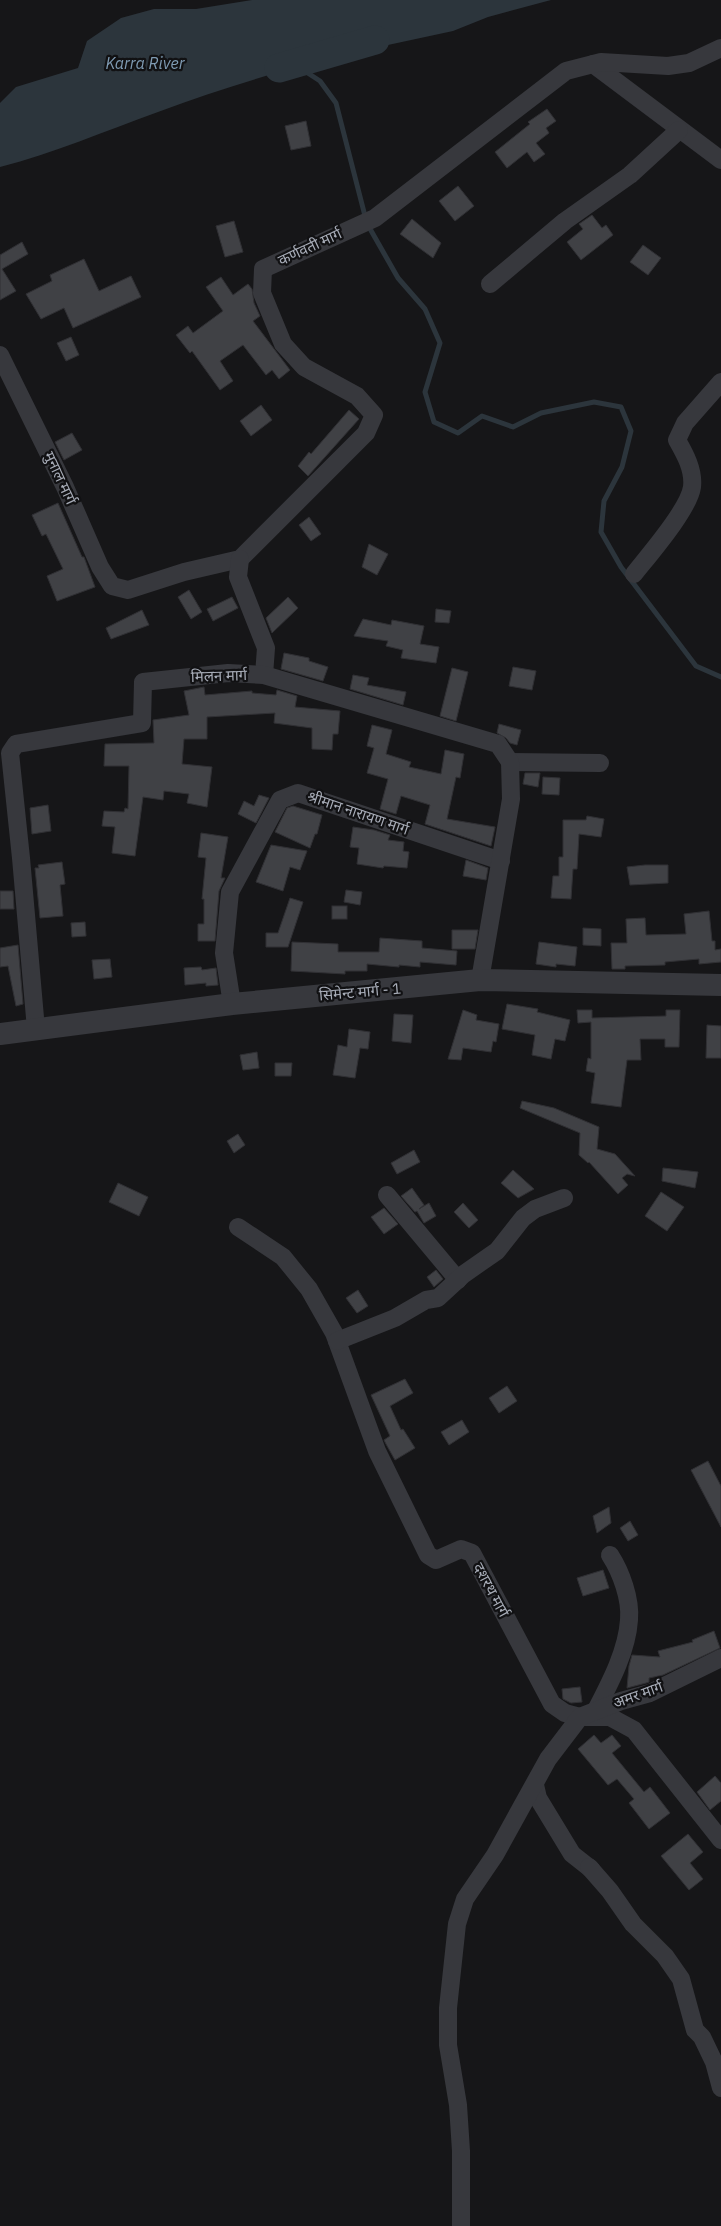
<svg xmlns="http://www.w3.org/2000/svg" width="721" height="2226" font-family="'IBM Plex Sans','Noto Sans Devanagari',sans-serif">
<rect width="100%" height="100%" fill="#161618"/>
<!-- water -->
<path fill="#2c353c" d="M252,0H551L488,17L453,31L346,54C330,48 324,49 313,62C261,77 208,93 158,112C105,131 54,153 0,167V103L16,87L78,68L87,41L121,18L154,9H196Z"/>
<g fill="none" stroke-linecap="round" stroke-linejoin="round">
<!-- stream -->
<g stroke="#2c353c" stroke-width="5">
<polyline points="294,64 320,81 336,103 365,216"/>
<polyline points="369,227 398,278 425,309 440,343 425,392 434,422 458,433 482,416 513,427 541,413 594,402 621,407 631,431 622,467 604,501 601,532 621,567 696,666 721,677"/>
</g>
<!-- river -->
<polyline stroke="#2c353c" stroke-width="29" points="279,68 375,40"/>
</g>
<!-- building -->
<g fill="#404145" stroke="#303034">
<polygon points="547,109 556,121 546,128 549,133 536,143 545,154 534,162 527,152 507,168 495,152 530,124 528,122"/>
<polygon points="306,121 311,146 291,150 285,126"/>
<polygon points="458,186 474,206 455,221 439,201"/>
<polygon points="592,215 602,228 606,225 613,235 581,260 567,242 583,229 579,224"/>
<polygon points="412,219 441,243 433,258 400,234"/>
<polygon points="234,221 243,252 225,257 216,226"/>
<polygon points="22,242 28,254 2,269 16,291 0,300 0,255"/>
<polygon points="643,245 661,258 648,275 630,262"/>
<polygon points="84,259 99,291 131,276 141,297 73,328 64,308 41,319 26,294 52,281 50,275"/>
<polygon points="221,277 233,295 248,284 252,289 254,303 260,316 253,321 290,370 279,379 272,370 266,375 243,345 220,361 233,381 220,390 192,351 190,353 176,335 188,326 193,333 223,311 206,287"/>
<polygon points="71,337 79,355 66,361 57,343"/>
<polygon points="261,405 272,420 251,436 240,421"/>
<polygon points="349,410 359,419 308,476 298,466 309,452 311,454"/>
<polygon points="72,433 82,450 64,460 55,442"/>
<polygon points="58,503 82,557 84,557 95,587 57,601 47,576 63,569 46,534 42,536 32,515"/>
<polygon points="309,517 321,534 311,541 299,525"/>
<polygon points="369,544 388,554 377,575 362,567"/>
<polygon points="189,590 202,612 191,619 178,597"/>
<polygon points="232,597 238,608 213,621 207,609"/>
<polygon points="288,597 298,608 272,633 266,618"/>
<polygon points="436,609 451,611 449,623 435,622"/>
<polygon points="142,610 149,625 111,639 106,628"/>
<polygon points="363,619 391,625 392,620 424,626 420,644 439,647 436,663 401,658 403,650 386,646 388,641 354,636"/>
<polygon points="284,653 309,658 309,661 328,667 323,681 281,669"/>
<polygon points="513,667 536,671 532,690 509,686"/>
<polygon points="452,668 468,672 456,721 440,716"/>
<polygon points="353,675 369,678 367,685 406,692 403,705 350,689"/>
<polygon points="204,687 205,695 252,691 252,693 276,695 277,690 297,696 295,707 340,711 338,734 333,734 332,750 312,749 312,728 274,723 275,713 207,717 207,739 184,739 182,764 212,767 207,807 187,803 189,794 164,791 163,800 143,797 135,856 112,853 115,827 102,826 104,811 124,812 125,808 128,809 129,766 104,766 105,744 154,743 153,720 189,715 184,691"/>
<polygon points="499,724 521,730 517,745 510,743 506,738 497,733"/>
<polygon points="372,725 392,730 386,754 411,762 409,767 441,774 445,750 464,754 460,778 456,777 447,819 495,827 491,846 425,824 430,805 401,796 396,814 380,809 388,779 367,773 374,748 367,746"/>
<polygon points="525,773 540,773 538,787 523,784"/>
<polygon points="543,777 560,778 559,795 542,794"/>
<polygon points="259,795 269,798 256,823 238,814 244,801 254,806"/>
<polygon points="48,805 51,831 32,834 30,808"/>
<polygon points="293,806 322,815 317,834 315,834 310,848 275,832 287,808"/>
<polygon points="587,816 604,819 601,837 579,834 577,869 573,869 571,899 551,898 553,876 559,876 559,857 563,857 563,820 586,820"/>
<polygon points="353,827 374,830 390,835 388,840 404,842 403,851 409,852 407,868 384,866 383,868 357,864 359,848 350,847"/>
<polygon points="201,833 228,837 221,878 225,878 219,891 215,941 198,941 198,924 204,924 204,899 202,899 206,858 198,857"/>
<polygon points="271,845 307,851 300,870 290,867 283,891 256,882"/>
<polygon points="466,860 488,868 486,880 463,876"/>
<polygon points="62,862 65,884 60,885 63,916 40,918 35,868 39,868 38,865"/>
<polygon points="645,865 668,865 668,883 630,885 627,867"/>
<polygon points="346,890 362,892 360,905 344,902"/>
<polygon points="0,891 13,891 14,909 0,909"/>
<polygon points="290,898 303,902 288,947 266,947 266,933 278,933"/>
<rect x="332" y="906" width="15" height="13"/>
<polygon points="709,911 712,941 715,941 715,950 721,949 721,962 699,964 699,959 665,962 665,965 625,966 625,969 612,969 611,943 627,943 626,919 645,918 646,935 686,934 684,914"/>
<polygon points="85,922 86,936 72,937 71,923"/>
<polygon points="583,928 601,929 601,946 583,945"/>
<polygon points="452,930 478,930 475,949 452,949"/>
<polygon points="380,938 422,941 422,948 457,951 456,965 420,962 420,967 399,965 399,967 367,964 367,971 345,971 345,974 291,971 292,942 338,944 338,952 379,952"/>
<polygon points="539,942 577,947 575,966 556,964 556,967 536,964"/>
<polygon points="18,945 23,1004 16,1006 8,966 0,967 0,948"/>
<polygon points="110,959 112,977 94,979 92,960"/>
<polygon points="201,967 202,970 216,968 218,985 206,986 206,983 185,985 184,968"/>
<polygon points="507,1004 538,1009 537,1012 570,1020 565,1041 555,1039 551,1059 532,1055 535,1035 502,1029"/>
<polygon points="463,1010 477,1015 476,1020 499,1024 496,1042 493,1041 491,1052 463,1048 461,1060 448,1059"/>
<polygon points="577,1010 592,1010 592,1018 666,1016 666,1010 680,1010 679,1047 665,1047 665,1039 640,1039 641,1060 627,1060 621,1107 591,1103 595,1073 586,1071 588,1058 591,1059 591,1022 578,1023"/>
<polygon points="394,1014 413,1015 411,1043 392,1041"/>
<polygon points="707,1025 721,1026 721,1058 706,1058"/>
<polygon points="349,1029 370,1032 368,1049 360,1048 355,1078 333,1075 338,1045 347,1047"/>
<polygon points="257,1052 259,1068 243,1070 240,1055"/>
<polygon points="275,1063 292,1063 291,1076 275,1076"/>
<polygon points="522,1101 554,1108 599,1127 597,1149 615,1154 635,1176 627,1174 622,1178 628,1185 618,1194 589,1162 588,1163 579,1155 580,1133 520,1108"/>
<polygon points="238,1134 245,1145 234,1153 227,1141"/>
<polygon points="414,1150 420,1162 397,1174 391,1163"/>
<polygon points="663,1168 698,1172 695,1188 662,1181"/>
<polygon points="513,1170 534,1189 518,1198 501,1183"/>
<polygon points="118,1183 148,1197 139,1216 109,1202"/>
<polygon points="412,1188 424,1205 419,1209 429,1203 436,1216 424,1223 417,1211 415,1212 401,1196"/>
<polygon points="661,1192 684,1207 667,1231 645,1216"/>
<polygon points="463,1203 478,1220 469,1228 454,1212"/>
<polygon points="384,1208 398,1224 384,1234 371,1217"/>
<polygon points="436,1270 443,1279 434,1287 427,1277"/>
<polygon points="358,1290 368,1306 357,1313 346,1298"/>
<polygon points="405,1379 413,1393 390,1406 401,1430 403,1429 415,1448 395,1460 386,1444 384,1440 390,1436 371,1395"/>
<polygon points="507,1386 517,1401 499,1413 489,1398"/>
<polygon points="462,1420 469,1432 449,1445 441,1432"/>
<polygon points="708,1461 721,1486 721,1527 691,1470"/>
<polygon points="609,1507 611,1523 597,1533 593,1516"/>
<polygon points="630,1521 638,1535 628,1541 620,1528"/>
<polygon points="603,1570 609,1588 583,1596 577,1578"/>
<polygon points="714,1631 720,1648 663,1675 649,1678 649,1682 646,1683 627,1688 629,1666 632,1655 660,1657 658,1651 693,1642 692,1640"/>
<polygon points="580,1687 582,1702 571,1703 563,1699 562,1689"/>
<polygon points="594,1735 601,1743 612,1735 621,1746 612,1753 644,1792 650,1787 670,1813 649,1829 629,1803 634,1799 617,1779 608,1785 578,1749"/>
<polygon points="715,1776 721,1783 721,1801 710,1810 697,1792"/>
<polygon points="688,1834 703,1852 690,1863 703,1879 689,1890 661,1856"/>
</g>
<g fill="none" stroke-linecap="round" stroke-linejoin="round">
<!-- minor -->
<g stroke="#37383d" stroke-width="18">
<polyline points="593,64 721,160"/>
<polyline points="490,284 565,221 630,175 679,130"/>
<polyline points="0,355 65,487 100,567 112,586 128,590 184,572 240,559 366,433 374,415 357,396 304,367 283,344 262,293 263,269 375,218 566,71 601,62 668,66 689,63 721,48"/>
<polyline points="240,559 238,577 266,648 264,675"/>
<path d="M634,574C649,555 689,509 692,487C694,470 685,454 677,440L685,423L721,382"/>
<polyline points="510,762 600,763"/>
<polyline points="232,1004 224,953 230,892 280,800 298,793 501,861"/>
<polyline points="36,1029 21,858 10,753 16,744 142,723 143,682 228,673 264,675 498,744 510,762 511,799 480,980"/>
<polyline points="387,1195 458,1280"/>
<polyline points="238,1227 283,1257 309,1289 334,1333 377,1451 428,1555 436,1560 461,1549 472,1553 552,1704 565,1713 580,1717 610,1717 634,1730 721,1840"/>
<polyline points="337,1341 395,1318 426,1300 438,1298 464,1274 497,1251 523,1218 535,1209 564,1198"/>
<path d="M596,1710C610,1683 627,1651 629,1620C631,1599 621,1572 610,1555"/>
<polyline points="535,1785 538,1798 572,1854 591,1869"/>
<polyline points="589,1867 610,1891 633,1924 665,1956 681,1979 695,2030 702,2037 714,2062 721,2088"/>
<polyline points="461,2226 461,2151 458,2105 448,2045 448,2008 457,1924 465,1899 495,1855 548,1759 580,1717 621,1701 650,1693 721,1658"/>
</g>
<!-- tertiary -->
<polyline stroke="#37383d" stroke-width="22" points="0,1034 232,1004 480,980 721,985"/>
</g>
<g text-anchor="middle" stroke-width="4.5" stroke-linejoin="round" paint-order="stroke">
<!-- street labels -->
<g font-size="15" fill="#a8adb8" stroke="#111113">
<text transform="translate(310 247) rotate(-25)" y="5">कर्णवती मार्ग</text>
<text transform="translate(60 478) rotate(65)" y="5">मुनाल मार्ग</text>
<text transform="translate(219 676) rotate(-2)" y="5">मिलन मार्ग</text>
<text transform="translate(358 813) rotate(19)" y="5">श्रीमान नारायण मार्ग</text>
<text transform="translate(360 992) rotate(-5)" y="5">सिमेन्ट मार्ग - 1</text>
<text transform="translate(491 1590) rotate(62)" y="5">दशरथ मार्ग</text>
<text transform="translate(638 1695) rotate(-20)" y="5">अमर मार्ग</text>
</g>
<!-- water labels -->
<g font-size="16" font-style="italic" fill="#7f9bb3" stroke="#111113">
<text x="145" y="69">Karra River</text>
</g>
</g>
</svg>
